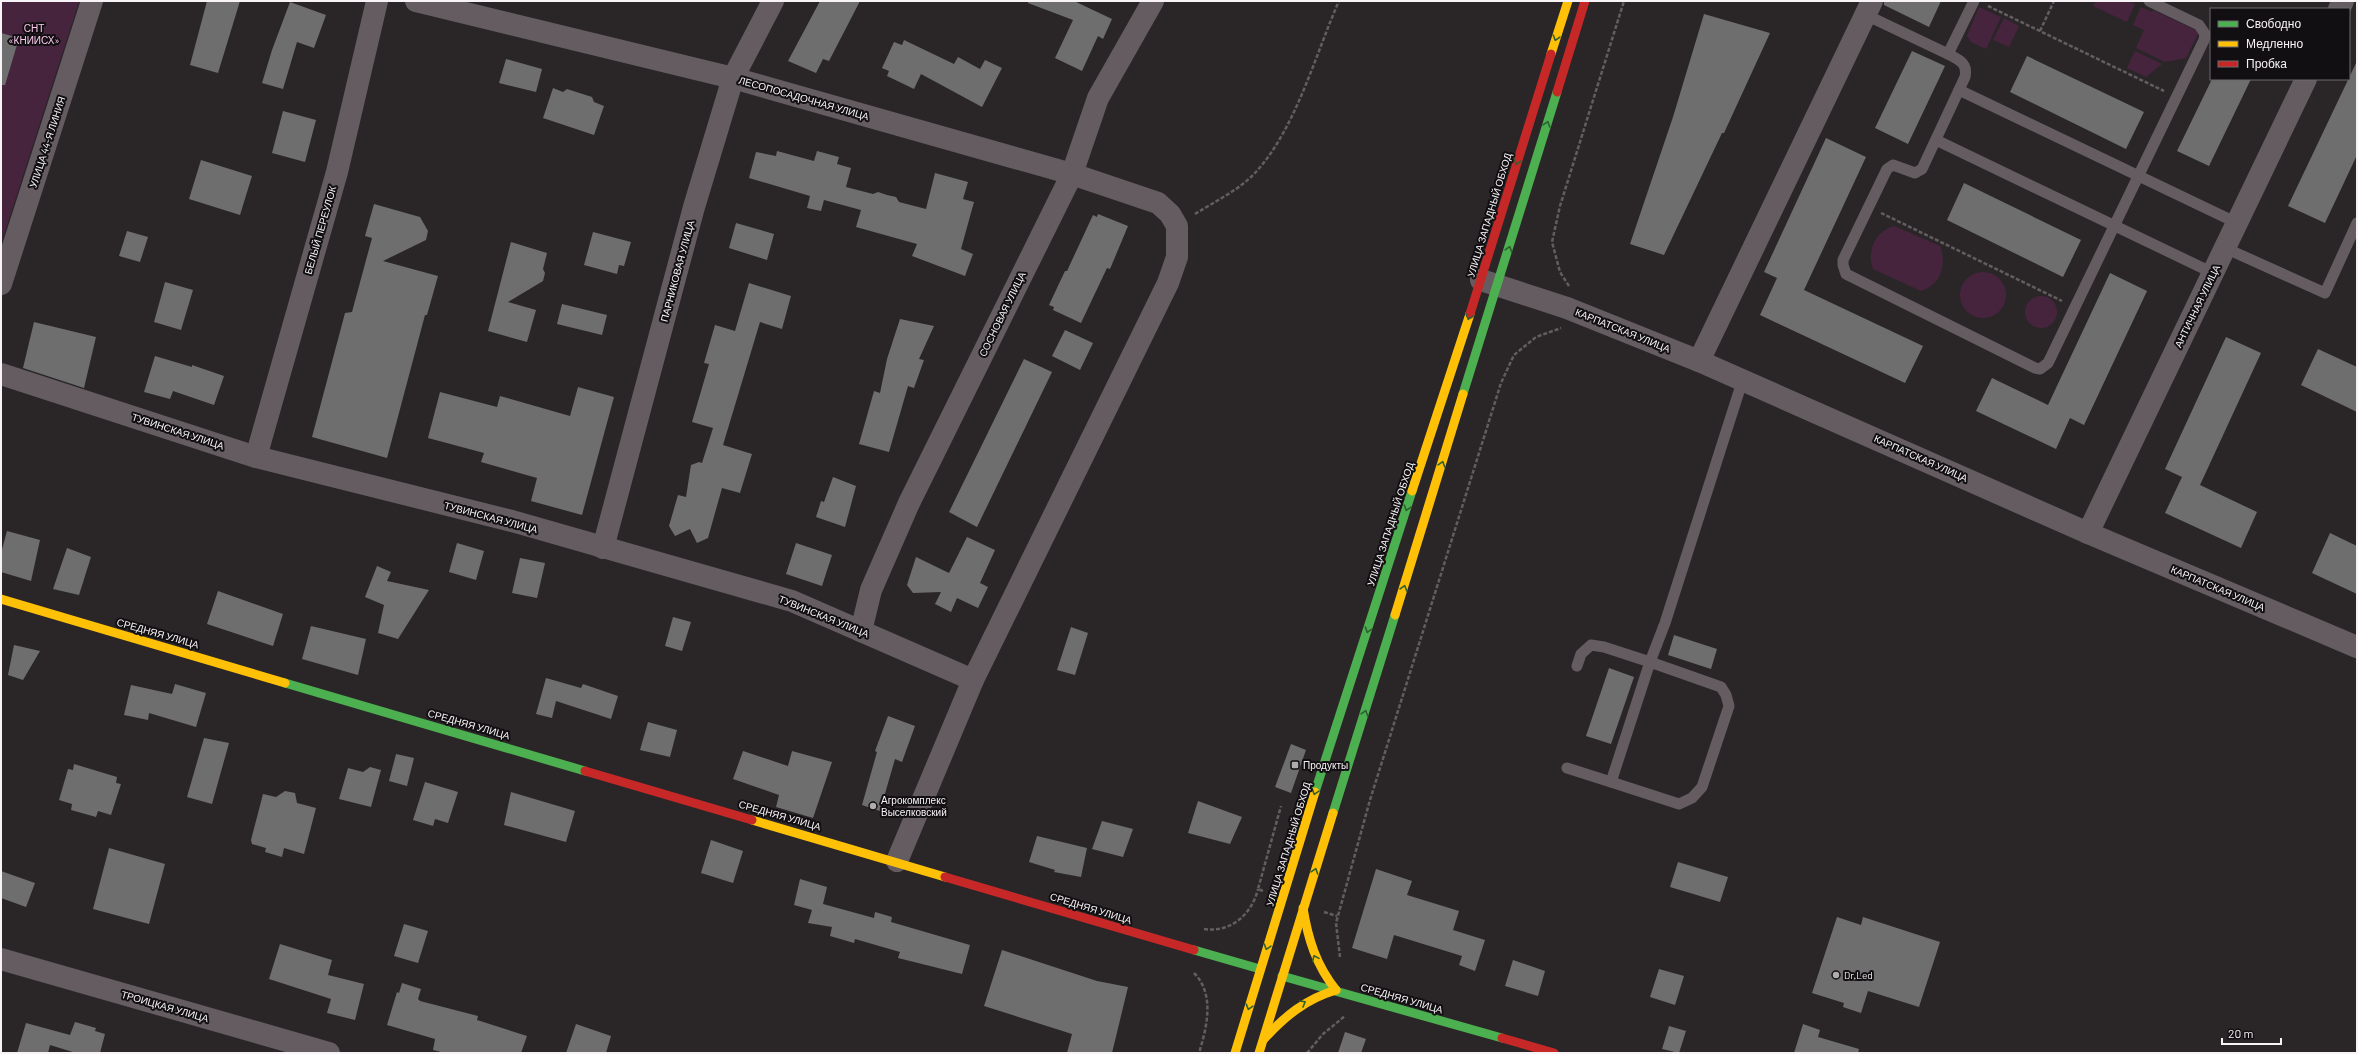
<svg xmlns="http://www.w3.org/2000/svg" width="2358" height="1054" font-family="Barlow,sans-serif">
<rect width="100%" height="100%" fill="#2a2628"/>
<!-- green -->
<g fill="#47243e">
<polygon points="1,1 79,1 1,244"/>
<polygon points="2096,1 2128,1 2135,4 2127,22 2093,6"/>
<polygon points="1979,7 2001,17 1986,49 1971,42 1967,36"/>
<polygon points="2141,7 2152,12 2153,10 2199,32 2186,58 2165,62 2136,48 2144,30 2133,25"/>
<polygon points="2004,18 2019,26 2009,47 1993,40"/>
<polygon points="2135,51 2162,64 2146,77 2127,68"/>
<path d="M1894,226L1940,246C1947,265 1941,285 1921,291L1873,269C1867,251 1874,232 1894,226Z"/>
<circle cx="1983" cy="295" r="23"/>
<circle cx="2041" cy="312" r="16"/>
</g>
<!-- building -->
<g fill="#6f6e6e">
<polygon points="207,1 240,1 218,73 190,65"/>
<polygon points="820,1 860,1 829,61 823,59 816,73 788,61"/>
<polygon points="1028,1 1074,1 1112,19 1103,39 1098,36 1082,71 1055,58 1073,20 1028,3"/>
<polygon points="1884,1 1941,1 1929,27 1884,5"/>
<polygon points="290,2 326,15 314,48 297,42 283,89 262,83 272,50"/>
<polygon points="1704,14 1770,33 1724,133 1722,133 1664,255 1630,244 1673,117"/>
<polygon points="1,33 19,38 5,85 1,85"/>
<polygon points="904,40 954,64 958,57 980,69 985,60 1002,68 982,107 921,74 914,89 887,76 889,71 882,68 894,42 902,45"/>
<polygon points="1912,51 1945,66 1908,144 1875,128"/>
<polygon points="2027,56 2144,112 2126,149 2010,92"/>
<polygon points="506,59 542,69 536,92 499,83"/>
<polygon points="2357,61 2357,155 2325,223 2288,206"/>
<polygon points="2212,79 2251,79 2209,166 2177,151"/>
<polygon points="553,88 563,92 567,89 592,97 594,102 604,106 594,135 543,118"/>
<polygon points="283,111 316,120 305,162 272,153"/>
<polygon points="1826,138 1866,157 1804,290 1923,346 1905,383 1760,315 1777,278 1764,272"/>
<polygon points="777,151 814,161 817,151 839,157 837,164 851,168 846,187 873,194 878,192 887,195 896,197 899,202 926,209 935,173 968,182 963,199 974,202 961,249 973,254 965,276 912,256 917,244 856,227 861,210 824,200 821,211 807,208 810,196 749,178 756,152 776,156"/>
<polygon points="201,160 252,176 240,215 189,199"/>
<polygon points="1964,183 2081,240 2063,277 1947,220"/>
<polygon points="374,204 420,217 428,231 426,240 383,261 438,276 427,315 425,315 387,458 312,437 345,313 352,312 372,238 365,236"/>
<polygon points="1098,214 1128,226 1110,269 1107,268 1081,323 1053,310 1054,307 1049,305 1065,271 1067,271 1093,215 1097,217"/>
<polygon points="736,223 774,234 767,260 729,248"/>
<polygon points="127,231 148,237 140,262 119,256"/>
<polygon points="593,232 631,242 624,266 619,265 617,274 584,265"/>
<polygon points="511,242 547,253 543,269 545,273 543,281 508,302 536,310 527,342 488,331"/>
<polygon points="2110,273 2147,291 2084,425 2070,418 2056,449 1976,411 1992,378 2048,405"/>
<polygon points="165,282 193,290 181,330 154,322"/>
<polygon points="749,283 791,296 782,329 760,322 723,445 752,454 740,493 722,488 708,538 697,543 690,529 675,536 669,526 678,495 686,497 691,465 699,462 702,463 713,428 692,422 709,364 704,363 715,325 735,331"/>
<polygon points="562,304 607,315 602,335 557,324"/>
<polygon points="900,319 934,326 919,359 924,360 914,388 908,386 889,452 859,444 874,391 880,393 887,359"/>
<polygon points="34,322 96,337 84,388 23,368"/>
<polygon points="1065,330 1093,343 1080,370 1052,356"/>
<polygon points="2226,337 2261,353 2200,485 2257,512 2241,548 2165,513 2182,477 2165,469"/>
<polygon points="2318,349 2357,367 2357,412 2301,385"/>
<polygon points="155,356 192,367 192,365 224,376 214,405 173,391 170,399 144,392"/>
<polygon points="1024,359 1052,372 977,527 949,512"/>
<polygon points="578,387 614,397 582,515 531,501 537,478 481,462 484,453 428,438 440,392 497,407 500,396 570,416"/>
<polygon points="833,477 856,486 845,527 816,517 821,501 824,502"/>
<polygon points="7,531 40,540 31,581 1,572 1,553"/>
<polygon points="2330,533 2357,546 2357,594 2312,573"/>
<polygon points="967,537 995,550 980,583 988,587 978,608 957,598 951,612 935,604 941,592 913,593 907,585 916,557 949,573"/>
<polygon points="457,543 484,551 476,580 449,572"/>
<polygon points="796,543 832,555 822,586 786,574"/>
<polygon points="67,548 91,557 79,595 53,589"/>
<polygon points="520,558 545,563 537,598 512,593"/>
<polygon points="377,566 391,572 387,581 429,590 398,639 378,633 384,605 365,597"/>
<polygon points="218,591 283,614 273,646 207,624"/>
<polygon points="673,617 691,622 682,651 665,646"/>
<polygon points="311,626 366,639 358,675 302,659"/>
<polygon points="1071,627 1088,633 1075,675 1057,670"/>
<polygon points="1674,635 1717,649 1711,669 1668,655"/>
<polygon points="14,645 40,651 23,680 8,675"/>
<polygon points="1609,668 1634,677 1611,744 1586,736"/>
<polygon points="546,678 581,688 583,684 618,696 611,719 556,701 552,718 536,714"/>
<polygon points="175,684 206,693 196,727 149,713 148,720 124,715 131,685 172,694"/>
<polygon points="888,716 915,726 902,762 895,759 880,811 862,805 877,752 875,751"/>
<polygon points="648,722 677,730 670,757 640,750"/>
<polygon points="204,738 229,743 212,804 187,797"/>
<polygon points="1291,744 1306,750 1291,793 1275,787"/>
<polygon points="743,751 788,766 792,751 832,762 813,818 776,807 779,795 733,779"/>
<polygon points="396,754 414,758 407,786 389,781"/>
<polygon points="74,764 117,777 116,783 121,784 111,815 98,811 96,817 71,810 72,804 59,800 68,769 73,770"/>
<polygon points="370,767 381,770 371,807 339,799 348,768 363,772"/>
<polygon points="425,782 458,792 448,823 435,819 433,826 413,820"/>
<polygon points="285,791 295,793 297,803 316,808 304,854 284,848 282,857 265,852 266,848 252,844 251,840 263,794 276,797"/>
<polygon points="511,792 575,811 566,842 504,825"/>
<polygon points="1198,801 1242,817 1230,844 1188,833"/>
<polygon points="1102,821 1133,829 1123,857 1092,849"/>
<polygon points="1037,836 1087,848 1081,877 1054,872 1055,870 1029,862"/>
<polygon points="711,840 743,851 733,883 701,873"/>
<polygon points="109,848 165,864 149,924 93,909"/>
<polygon points="1678,862 1728,877 1720,902 1670,887"/>
<polygon points="1376,869 1412,881 1407,895 1459,911 1453,930 1485,940 1475,971 1459,965 1462,956 1394,935 1387,959 1352,948"/>
<polygon points="1,871 35,883 26,907 1,898"/>
<polygon points="800,879 827,887 823,904 874,918 875,912 892,917 891,922 970,945 962,974 898,958 900,952 855,939 854,943 830,936 832,927 808,923 812,910 794,905"/>
<polygon points="1837,917 1861,925 1863,917 1940,942 1919,1007 1868,991 1861,1013 1843,1007 1844,1003 1812,993"/>
<polygon points="404,924 428,931 418,963 394,956"/>
<polygon points="280,944 332,960 328,975 364,984 355,1020 327,1013 331,999 269,979"/>
<polygon points="1002,950 1097,981 1128,987 1112,1053 1067,1053 1072,1034 984,1006"/>
<polygon points="1513,960 1545,971 1538,996 1505,986"/>
<polygon points="1659,969 1684,976 1675,1005 1650,997"/>
<polygon points="402,983 421,989 418,999 420,1001 478,1016 477,1020 527,1036 521,1053 445,1053 433,1050 435,1039 387,1025 397,992 399,993"/>
<polygon points="75,1022 96,1028 95,1031 105,1034 100,1053 76,1053 50,1045 48,1053 17,1053 26,1023 70,1035"/>
<polygon points="576,1024 611,1036 606,1053 566,1053"/>
<polygon points="1803,1024 1820,1030 1818,1037 1859,1049 1858,1053 1794,1053"/>
<polygon points="1669,1026 1686,1031 1679,1053 1662,1049"/>
<polygon points="1345,1032 1366,1039 1361,1053 1338,1053"/>
</g>
<g fill="none" stroke-linecap="round" stroke-linejoin="round">
<!-- path -->
<g stroke="#635d61" stroke-width="2.5" stroke-dasharray="4 2" stroke-linecap="butt">
<polyline points="1988,6 2164,91"/>
<polyline points="2040,31 2054,1"/>
<polyline points="1881,213 2062,301"/>
<path d="M1195,214C1214,202 1237,191 1253,175C1295,132 1315,55 1339,1"/>
<polyline points="1569,286 1560,272 1552,242 1560,206 1624,1"/>
<polyline points="1263,891 1258,889 1281,806"/>
<polyline points="1324,912 1337,916"/>
<path d="M1204,929C1231,933 1252,914 1258,889"/>
<polyline points="1340,957 1336,923 1370,800 1501,383 1514,355 1536,337 1561,328"/>
<path d="M1194,973C1215,994 1207,1027 1199,1053"/>
<polyline points="1307,1053 1323,1034 1345,1016"/>
</g>
<!-- lane -->
<g stroke="#645c61" stroke-width="11">
<polyline points="1866,15 1948,54 1974,1"/>
<path d="M1948,54C1959,60 1968,63 1965,77L1922,169L1915,173L1893,165L1887,169L1843,260V265L1846,274L2035,368L2040,369L2048,363L2204,40L2205,34L2199,25L2149,1"/>
<polyline points="1959,90 2237,223"/>
<polyline points="1936,140 2213,273"/>
<polyline points="2225,248 2325,293 2357,223"/>
<polygon points="1650,662 1721,687 1726,695 1729,706 1702,787 1692,798 1679,804 1611,782"/>
<polyline points="1577,666 1581,654 1591,645 1604,647 1650,662 1665,623 1743,379"/>
<polyline points="1567,768 1611,782"/>
</g>
<!-- street -->
<g stroke="#645c61" stroke-width="22">
<polyline points="416,1 733,78 1072,174 1158,203 1170,214 1177,226 1177,257 1168,283 973,680 897,861"/>
<polyline points="2339,9 2343,1"/>
<polyline points="1481,280 1567,308 1699,361 2088,533 2357,647"/>
<polyline points="1,284 92,1"/>
<polyline points="1699,361 1872,1"/>
<polyline points="1,374 256,457 512,521 792,601 973,680"/>
<polyline points="256,457 337,172 377,1"/>
<polyline points="2088,533 2306,79"/>
<polyline points="603,548 694,207 733,78 773,1"/>
<polyline points="861,631 871,590 909,503 1072,174 1098,98 1153,1"/>
<polyline points="1,959 329,1053"/>
</g>
<!-- fast -->
<g stroke="#4caf50" stroke-width="9">
<polyline points="1463,394 1557,92"/>
<polyline points="285,683 585,771"/>
<polyline points="1315,792 1412,491"/>
<polyline points="1333,813 1395,615"/>
<polyline points="1194,950 1260,969"/>
<polyline points="1282,976 1502,1038"/>
</g>
<!-- slow -->
<g stroke="#ffc107" stroke-width="9">
<polyline points="1551,54 1568,1"/>
<polyline points="1412,491 1470,314"/>
<polyline points="1,599 285,683"/>
<polyline points="1395,615 1463,394"/>
<polyline points="752,820 945,877"/>
<path d="M1303,908C1308,939 1316,965 1336,990"/>
<path d="M1264,1039C1285,1016 1306,999 1336,990"/>
<polyline points="1235,1053 1315,792"/>
<polyline points="1259,1053 1333,813"/>
</g>
<!-- jam -->
<g stroke="#c62828" stroke-width="9">
<polyline points="1557,92 1585,1"/>
<polyline points="1470,314 1551,54"/>
<polyline points="585,771 752,820"/>
<polyline points="945,877 1194,950"/>
<polyline points="1502,1038 1554,1053"/>
</g>
</g>
<!-- one-way arrows -->
<defs><path id="oneway-chevron" d="M-2-3.5L2.5 0L-2 3.5" fill="none" stroke-width="1.6" stroke-linecap="round" stroke-linejoin="round"/></defs>
<g stroke="#2e5f30">
<use href="#oneway-chevron" transform="translate(1556 38) rotate(107)"/>
<use href="#oneway-chevron" transform="translate(1547 124) rotate(-73)"/>
<use href="#oneway-chevron" transform="translate(1517 162) rotate(107)"/>
<use href="#oneway-chevron" transform="translate(1509 249) rotate(-73)"/>
<use href="#oneway-chevron" transform="translate(1469 317) rotate(108)"/>
<use href="#oneway-chevron" transform="translate(1442 464) rotate(-73)"/>
<use href="#oneway-chevron" transform="translate(1407 508) rotate(108)"/>
<use href="#oneway-chevron" transform="translate(1404 588) rotate(-73)"/>
<use href="#oneway-chevron" transform="translate(1368 630) rotate(108)"/>
<use href="#oneway-chevron" transform="translate(1365 713) rotate(-73)"/>
<use href="#oneway-chevron" transform="translate(1315 792) rotate(107)"/>
<use href="#oneway-chevron" transform="translate(1315 871) rotate(-72)"/>
<use href="#oneway-chevron" transform="translate(1267 947) rotate(108)"/>
<use href="#oneway-chevron" transform="translate(1315 958) rotate(-114)"/>
<use href="#oneway-chevron" transform="translate(1303 1003) rotate(-30)"/>
<use href="#oneway-chevron" transform="translate(1249 1007) rotate(107)"/>
</g>
<!-- markers -->
<g fill="#afabae" stroke="#110f11" stroke-width="1.5">
<rect x="1291" y="761" width="8" height="8" rx="2"/>
<circle cx="873" cy="806" r="4"/>
<circle cx="1836" cy="975" r="4"/>
</g>
<g text-anchor="middle" stroke-width="4" stroke-linejoin="round" paint-order="stroke">
<!-- park labels -->
<g font-size="10" fill="#fdc9ee" stroke="#110f11">
<text x="34" y="32">СНТ<tspan x="34" dy="12">«КНИИСХ»</tspan></text>
</g>
<!-- street labels -->
<g font-size="10" fill="#f7f3f6" stroke="#110f11">
<text transform="translate(804 98) rotate(16)" y="4">ЛЕСОПОСАДОЧНАЯ УЛИЦА</text>
<text transform="translate(47 142) rotate(-72)" y="4">УЛИЦА 44-Я ЛИНИЯ</text>
<text transform="translate(1489 215) rotate(-73)" y="4">УЛИЦА ЗАПАДНЫЙ ОБХОД</text>
<text transform="translate(320 230) rotate(-74)" y="4">БЕЛЫЙ ПЕРЕУЛОК</text>
<text transform="translate(677 271) rotate(-75)" y="4">ПАРНИКОВАЯ УЛИЦА</text>
<text transform="translate(2197 306) rotate(-64)" y="4">АНТИЧНАЯ УЛИЦА</text>
<text transform="translate(1002 314) rotate(-64)" y="4">СОСНОВАЯ УЛИЦА</text>
<text transform="translate(1623 330) rotate(22)" y="4">КАРПАТСКАЯ УЛИЦА</text>
<text transform="translate(178 431) rotate(18)" y="4">ТУВИНСКАЯ УЛИЦА</text>
<text transform="translate(1921 458) rotate(24)" y="4">КАРПАТСКАЯ УЛИЦА</text>
<text transform="translate(491 517) rotate(15)" y="4">ТУВИНСКАЯ УЛИЦА</text>
<text transform="translate(1390 524) rotate(-72)" y="4">УЛИЦА ЗАПАДНЫЙ ОБХОД</text>
<text transform="translate(2218 588) rotate(23)" y="4">КАРПАТСКАЯ УЛИЦА</text>
<text transform="translate(824 616) rotate(22)" y="4">ТУВИНСКАЯ УЛИЦА</text>
<text transform="translate(158 633) rotate(16)" y="4">СРЕДНЯЯ УЛИЦА</text>
<text transform="translate(469 724) rotate(16)" y="4">СРЕДНЯЯ УЛИЦА</text>
<text transform="translate(780 815) rotate(16)" y="4">СРЕДНЯЯ УЛИЦА</text>
<text transform="translate(1288 844) rotate(-73)" y="4">УЛИЦА ЗАПАДНЫЙ ОБХОД</text>
<text transform="translate(1091 908) rotate(17)" y="4">СРЕДНЯЯ УЛИЦА</text>
<text transform="translate(1402 998) rotate(16)" y="4">СРЕДНЯЯ УЛИЦА</text>
<text transform="translate(165 1006) rotate(16)" y="4">ТРОИЦКАЯ УЛИЦА</text>
</g>
<!-- poi labels -->
<g font-size="10" fill="#f7f3f6" stroke="#110f11" text-anchor="start">
<text x="1303" y="769">Продукты</text>
<text x="881" y="804">Агрокомплекс<tspan x="881" dy="12">Выселковский</tspan></text>
<text x="1844" y="979">Dr.Led</text>
</g>
</g>
<!-- border -->
<rect width="2358" height="1054" fill="none" stroke="#f7f3f6" stroke-width="4"/>
<!-- legend -->
<rect x="2210" y="8" width="140" height="72" fill="#110f11" stroke="#6d6a6d"/>
<rect x="2218" y="21" width="20" height="6" fill="#4caf50" stroke="#6d6a6d"/>
<text x="2246" y="28" font-size="12" fill="#f7f3f6">Свободно</text>
<rect x="2218" y="41" width="20" height="6" fill="#ffc107" stroke="#6d6a6d"/>
<text x="2246" y="48" font-size="12" fill="#f7f3f6">Медленно</text>
<rect x="2218" y="61" width="20" height="6" fill="#c62828" stroke="#6d6a6d"/>
<text x="2246" y="68" font-size="12" fill="#f7f3f6">Пробка</text>
<!-- scale -->
<path d="M2222 1038v6h59v-6" fill="none" stroke="#f7f3f6" stroke-width="2"/>
<text x="2228" y="1038" font-size="12" fill="#f7f3f6" stroke="#110f11" stroke-width="3" paint-order="stroke">20 m</text>
</svg>
